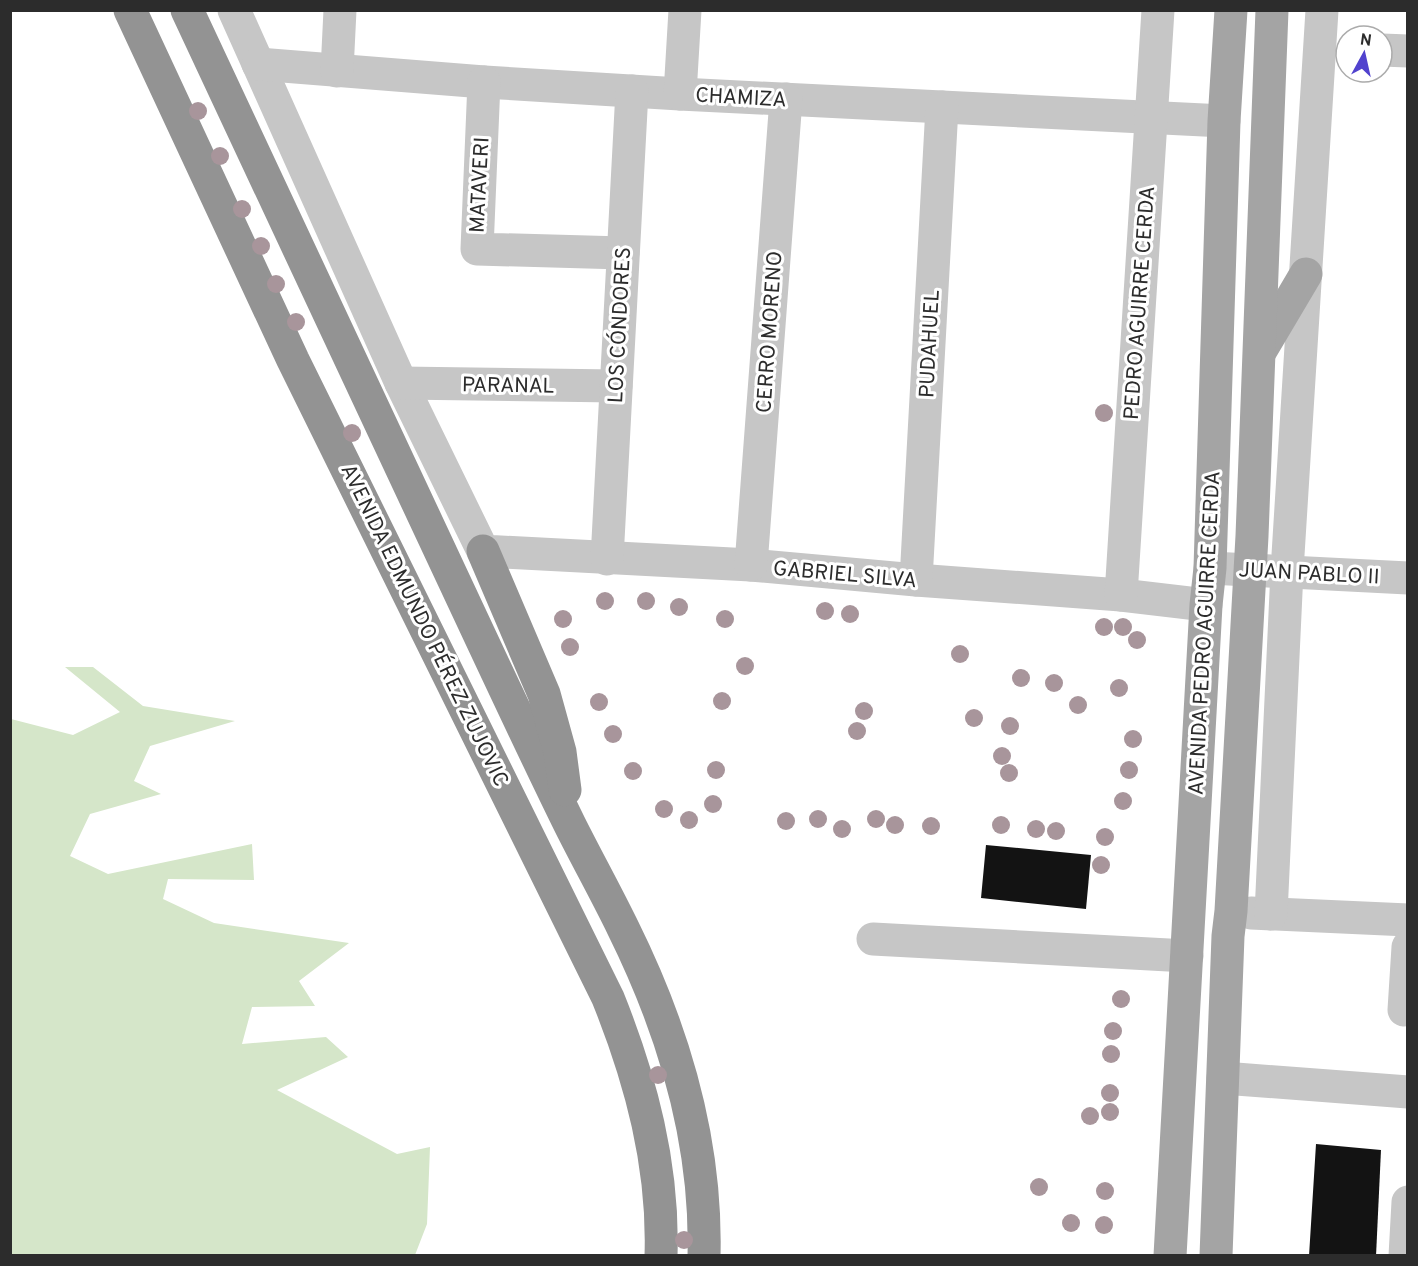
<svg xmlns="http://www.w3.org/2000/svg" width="1418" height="1266" font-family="Overpass,sans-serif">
<rect width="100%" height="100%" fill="#fff"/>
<!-- water -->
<polygon fill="#d5e6c9" points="65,667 93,667 143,706 235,721 150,746 134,781 161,794 90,814 70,856 108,874 252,844 254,880 168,879 163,899 214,923 349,943 299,981 315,1006 252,1007 242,1044 326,1037 348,1057 277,1090 397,1154 430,1147 427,1224 415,1255 11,1255 11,719 73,735 120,712"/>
<!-- building -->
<g fill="#131313">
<polygon points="986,845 1091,855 1086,909 981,898"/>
<polygon points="1316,1144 1381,1150 1376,1256 1309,1256"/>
</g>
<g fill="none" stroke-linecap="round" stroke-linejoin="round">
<!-- minor -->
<g stroke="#c6c6c6" stroke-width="33">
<polyline points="234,10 401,383 483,551 751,565 916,580 1121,595 1206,605"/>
<polyline points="1382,50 1408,51"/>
<polyline points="258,64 484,82 680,94 1224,121"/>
<polyline points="337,71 340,10"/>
<polyline points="484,82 477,249 623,253"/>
<polyline points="680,94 685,10"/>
<polyline points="401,383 616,386"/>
<polyline points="607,559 632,91"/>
<polyline points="751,565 786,99"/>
<polyline points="1210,568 1408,578"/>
<polyline points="916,580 942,107"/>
<polyline points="1121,595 1158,10"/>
<polyline points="1251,913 1408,920"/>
<polyline points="1271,914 1287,571 1322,10"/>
<polyline points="873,939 1187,956"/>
<polyline points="1404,1010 1408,947"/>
<polyline points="1223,1078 1408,1092"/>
<polyline points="1405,1256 1408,1202"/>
</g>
<!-- major -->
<g stroke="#a4a4a4" stroke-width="33">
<polyline points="1261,350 1306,274"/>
<polyline points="1170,1256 1206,605 1210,568 1224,121 1231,10"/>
<polyline points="1216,1256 1228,936 1231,911 1252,536 1272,10"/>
</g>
<!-- highway -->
<g stroke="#939393" stroke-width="33">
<path d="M130,10L293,360L608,998C641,1080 664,1166 661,1256"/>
<path d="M187,10C283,219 380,427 479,634C509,698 539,762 570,825C587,859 606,893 623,928C673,1029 707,1142 704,1256"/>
<polyline points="483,551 544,694 560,752 565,790"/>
</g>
</g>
<!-- trees -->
<g fill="#a8959b">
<circle cx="198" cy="111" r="9"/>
<circle cx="220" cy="156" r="9"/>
<circle cx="242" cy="209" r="9"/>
<circle cx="261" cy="246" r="9"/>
<circle cx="276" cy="284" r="9"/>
<circle cx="296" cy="322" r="9"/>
<circle cx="1104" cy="413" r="9"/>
<circle cx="352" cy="433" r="9"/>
<circle cx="605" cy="601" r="9"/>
<circle cx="646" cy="601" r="9"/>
<circle cx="679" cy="607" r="9"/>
<circle cx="825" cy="611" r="9"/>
<circle cx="850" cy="614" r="9"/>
<circle cx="563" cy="619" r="9"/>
<circle cx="725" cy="619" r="9"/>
<circle cx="1104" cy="627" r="9"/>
<circle cx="1123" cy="627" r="9"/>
<circle cx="1137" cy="640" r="9"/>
<circle cx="570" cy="647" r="9"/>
<circle cx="960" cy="654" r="9"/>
<circle cx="745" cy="666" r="9"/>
<circle cx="1021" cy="678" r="9"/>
<circle cx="1054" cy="683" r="9"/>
<circle cx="1119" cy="688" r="9"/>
<circle cx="722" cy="701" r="9"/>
<circle cx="599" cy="702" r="9"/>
<circle cx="1078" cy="705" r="9"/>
<circle cx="864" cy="711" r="9"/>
<circle cx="974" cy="718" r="9"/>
<circle cx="1010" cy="726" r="9"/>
<circle cx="857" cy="731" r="9"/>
<circle cx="613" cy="734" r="9"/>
<circle cx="1133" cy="739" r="9"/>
<circle cx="1002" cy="756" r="9"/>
<circle cx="716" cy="770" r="9"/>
<circle cx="1129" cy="770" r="9"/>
<circle cx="633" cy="771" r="9"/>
<circle cx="1009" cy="773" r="9"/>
<circle cx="1123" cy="801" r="9"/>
<circle cx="713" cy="804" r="9"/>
<circle cx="664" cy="809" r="9"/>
<circle cx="818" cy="819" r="9"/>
<circle cx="876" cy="819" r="9"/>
<circle cx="689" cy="820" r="9"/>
<circle cx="786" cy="821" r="9"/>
<circle cx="895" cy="825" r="9"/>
<circle cx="1001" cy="825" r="9"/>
<circle cx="931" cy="826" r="9"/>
<circle cx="842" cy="829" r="9"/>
<circle cx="1036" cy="829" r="9"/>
<circle cx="1056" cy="831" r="9"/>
<circle cx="1105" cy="837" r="9"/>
<circle cx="1101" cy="865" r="9"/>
<circle cx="1121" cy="999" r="9"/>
<circle cx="1113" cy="1031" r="9"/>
<circle cx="1111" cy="1054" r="9"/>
<circle cx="658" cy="1075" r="9"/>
<circle cx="1110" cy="1093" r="9"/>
<circle cx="1110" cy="1112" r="9"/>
<circle cx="1090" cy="1116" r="9"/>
<circle cx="1039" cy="1187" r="9"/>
<circle cx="1105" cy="1191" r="9"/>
<circle cx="1071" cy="1223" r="9"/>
<circle cx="1104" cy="1225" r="9"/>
<circle cx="684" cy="1240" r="9"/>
</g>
<g text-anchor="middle" stroke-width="6" stroke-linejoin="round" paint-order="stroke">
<!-- street labels -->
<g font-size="21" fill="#2c2c2c" stroke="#fff">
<text transform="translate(741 97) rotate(3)" y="7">CHAMIZA</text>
<text transform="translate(479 185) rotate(-87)" y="7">MATAVERI</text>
<text transform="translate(1139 303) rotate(-86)" y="7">PEDRO AGUIRRE CERDA</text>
<text transform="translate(619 325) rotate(-87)" y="7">LOS CÓNDORES</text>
<text transform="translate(769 332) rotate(-86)" y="7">CERRO MORENO</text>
<text transform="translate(929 344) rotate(-87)" y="7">PUDAHUEL</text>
<text transform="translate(508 385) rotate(1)" y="7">PARANAL</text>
<text transform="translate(1309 573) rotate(3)" y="7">JUAN PABLO II</text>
<text transform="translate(845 574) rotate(5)" y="7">GABRIEL SILVA</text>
<text transform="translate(425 625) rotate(64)" y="7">AVENIDA EDMUNDO PÉREZ ZUJOVIC</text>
<text transform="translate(1204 633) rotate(-87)" y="7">AVENIDA PEDRO AGUIRRE CERDA</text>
</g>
</g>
<!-- border -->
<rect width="1418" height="1266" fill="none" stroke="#2c2c2c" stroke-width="24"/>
<!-- north arrow -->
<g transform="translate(1364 54) rotate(8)"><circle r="28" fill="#ffffff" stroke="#ababab" stroke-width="1.5"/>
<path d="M0-4.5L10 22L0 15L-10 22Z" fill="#5142ce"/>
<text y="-9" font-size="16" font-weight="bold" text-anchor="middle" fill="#2c2c2c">N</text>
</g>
</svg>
